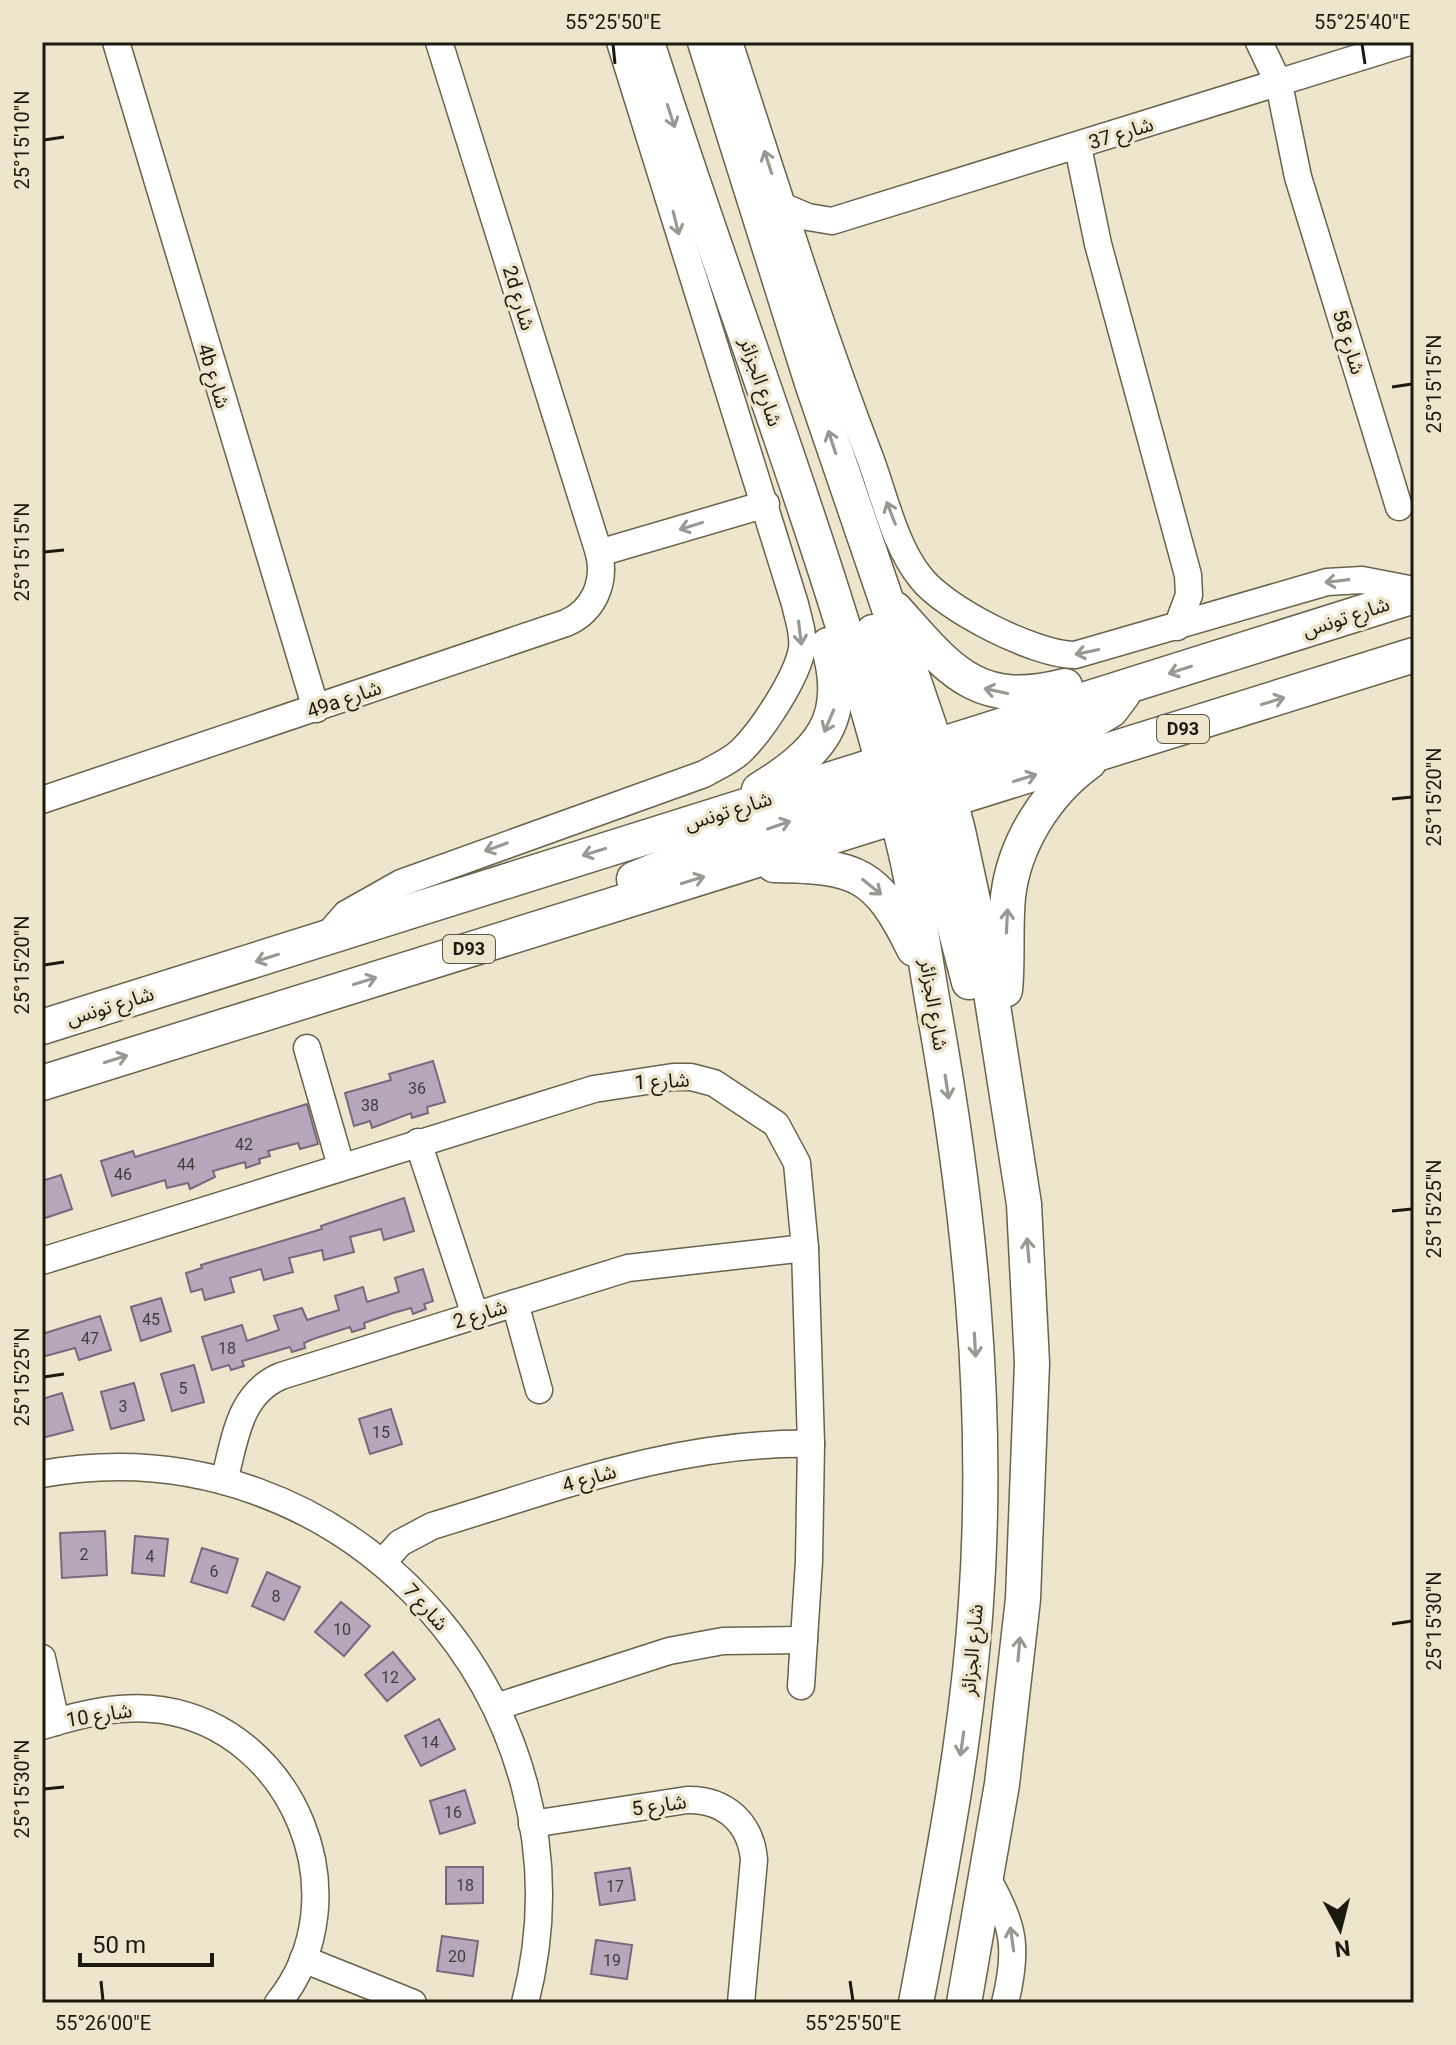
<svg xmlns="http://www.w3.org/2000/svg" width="1456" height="2045" font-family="Roboto,'Noto Sans Arabic',sans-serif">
<rect width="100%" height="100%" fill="#ede5cc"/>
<!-- building -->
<g fill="#b6a7bc" stroke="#77697d" stroke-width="2">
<polygon points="433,1061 445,1102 427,1107 428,1113 412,1118 411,1113 372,1128 370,1121 354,1126 345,1093 391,1080 389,1074"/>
<polygon points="307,1104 318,1144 300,1149 298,1143 268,1151 270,1156 259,1159 260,1163 246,1168 245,1162 213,1171 215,1177 190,1189 188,1183 167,1188 165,1180 112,1196 101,1161 133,1151 135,1157"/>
<polygon points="61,1175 72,1209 42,1219 42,1181"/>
<polygon points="404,1198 414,1231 384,1240 381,1229 350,1237 354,1252 324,1260 322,1250 289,1258 293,1272 264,1280 261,1269 230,1278 234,1292 205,1300 202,1289 191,1292 186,1273 202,1268 201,1265 322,1229 321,1226"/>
<polygon points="423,1269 433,1301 424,1304 426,1309 413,1314 411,1308 393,1313 364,1323 365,1328 352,1332 350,1327 313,1339 304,1343 305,1348 292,1352 290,1347 242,1361 244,1366 231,1370 229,1365 212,1370 202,1337 242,1325 247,1341 279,1330 274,1316 302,1308 307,1320 339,1310 335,1296 363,1287 367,1302 399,1292 395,1278"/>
<polygon points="161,1298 171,1331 141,1341 131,1307"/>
<polygon points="100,1316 111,1350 79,1360 75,1348 42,1357 42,1334"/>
<polygon points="194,1365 204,1402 172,1411 161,1374"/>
<polygon points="134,1383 144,1420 111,1429 101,1392"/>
<polygon points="62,1393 73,1430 42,1438 42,1399"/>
<polygon points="391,1409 402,1444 370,1454 359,1419"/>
<polygon points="105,1531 107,1575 62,1578 60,1533"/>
<polygon points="135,1536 168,1539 164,1576 132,1573"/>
<polygon points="202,1548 238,1559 227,1593 191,1582"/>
<polygon points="267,1572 300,1587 284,1620 252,1606"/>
<polygon points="341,1602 370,1626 344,1656 315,1632"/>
<polygon points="393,1652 415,1679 387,1701 365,1675"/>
<polygon points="439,1719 455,1749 421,1766 405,1736"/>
<polygon points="465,1790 475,1823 440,1834 430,1801"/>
<polygon points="446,1867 483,1867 483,1903 446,1904"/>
<polygon points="630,1868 635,1900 600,1905 595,1873"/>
<polygon points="442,1936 478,1941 473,1976 437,1971"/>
<polygon points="596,1940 632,1945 627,1979 591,1974"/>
</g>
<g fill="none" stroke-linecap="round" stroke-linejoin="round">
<defs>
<g id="minor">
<polyline points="116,42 316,709"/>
<path d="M729,42C774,180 817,319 869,455C884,494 894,545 921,578C945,609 1035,655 1075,655L1327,582L1362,580L1414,590"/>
<polyline points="1259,42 1279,84 1298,177 1399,507"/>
<polyline points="1078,147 1098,244 1188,575 1189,595 1177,627"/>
<polyline points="782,206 808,217 832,221 1409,42"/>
<polyline points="599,553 766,504"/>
<path d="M42,800L566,623C594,611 606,582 599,553L439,42"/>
<path d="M324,939L346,914L401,883L704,774C716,767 731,761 741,751C762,731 798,676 802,648C804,633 798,618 795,604L620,42"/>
<polyline points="307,1048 341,1166"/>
<polyline points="418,1142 475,1315"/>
<polyline points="42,1261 594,1089 673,1077 691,1077 714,1083 776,1124 797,1163 805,1248 811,1444 809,1561 801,1686"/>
<polyline points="515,1303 539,1390"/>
<path d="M42,1474C347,1419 602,1705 525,2003"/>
<path d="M224,1481C235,1441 238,1394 281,1376L628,1268L805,1248"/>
<path d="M382,1563L400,1543L432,1526C557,1488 679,1441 811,1444"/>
<polyline points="42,1658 56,1722"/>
<polyline points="496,1707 669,1651 723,1641 804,1640"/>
<path d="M42,1726C81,1714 121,1704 162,1710C294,1730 363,1897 278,2003"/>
<path d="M532,1824L687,1800C725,1799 751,1823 754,1860L741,2003"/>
<path d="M987,1878C1015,1926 1018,1950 1005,2003"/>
<polyline points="303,1959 413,2003"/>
</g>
<g id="major">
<path d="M647,42C731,309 837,569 903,841C917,897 924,954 934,1010C969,1205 990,1405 976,1603C967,1738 941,1870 916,2003"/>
<polyline points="705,42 812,383 936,746 958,831 986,961 1024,1204 1032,1363 1023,1599 1002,1784 964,2003"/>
<path d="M895,609C949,669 976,709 1065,686"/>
<polyline points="873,632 902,725 969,982"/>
<path d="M759,790C819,753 851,720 828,645"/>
<path d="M774,865C857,866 877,873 914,949"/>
<polyline points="634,879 712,847 1088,724 1111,710 1123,694"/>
<path d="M1005,990C1008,959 1005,928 1008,897C1014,844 1046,793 1089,762"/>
<polyline points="42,1027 1414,596"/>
<polyline points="42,1083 1414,655"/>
</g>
</defs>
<!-- minor casing -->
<use href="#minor" stroke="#69624c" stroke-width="29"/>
<!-- major casing -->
<use href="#major" stroke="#69624c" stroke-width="37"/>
<!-- minor -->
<use href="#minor" stroke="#fff" stroke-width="26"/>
<!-- major -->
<use href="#major" stroke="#fff" stroke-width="34"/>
</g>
<!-- one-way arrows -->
<defs><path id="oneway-shaft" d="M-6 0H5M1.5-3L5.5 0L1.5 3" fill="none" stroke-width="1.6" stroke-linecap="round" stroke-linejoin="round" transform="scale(2)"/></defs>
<g stroke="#999893">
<use href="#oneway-shaft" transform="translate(671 116) rotate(72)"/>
<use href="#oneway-shaft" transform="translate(768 162) rotate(-108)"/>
<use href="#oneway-shaft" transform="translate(676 223) rotate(76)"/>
<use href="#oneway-shaft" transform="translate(832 442) rotate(-108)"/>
<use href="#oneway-shaft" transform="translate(891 513) rotate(-111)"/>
<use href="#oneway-shaft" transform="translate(691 526) rotate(163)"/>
<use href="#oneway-shaft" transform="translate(1337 581) rotate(173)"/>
<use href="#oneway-shaft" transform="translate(800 633) rotate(83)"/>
<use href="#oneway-shaft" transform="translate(1087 652) rotate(168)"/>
<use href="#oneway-shaft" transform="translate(1180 670) rotate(162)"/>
<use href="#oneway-shaft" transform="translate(996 691) rotate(-168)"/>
<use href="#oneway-shaft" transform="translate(1273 701) rotate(-17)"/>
<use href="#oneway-shaft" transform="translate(829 721) rotate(113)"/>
<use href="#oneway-shaft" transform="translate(1025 778) rotate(-17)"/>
<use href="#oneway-shaft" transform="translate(779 825) rotate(-19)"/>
<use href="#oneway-shaft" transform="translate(496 847) rotate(160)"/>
<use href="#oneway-shaft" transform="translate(594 852) rotate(163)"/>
<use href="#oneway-shaft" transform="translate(693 880) rotate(-17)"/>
<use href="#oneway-shaft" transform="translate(872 887) rotate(39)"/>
<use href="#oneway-shaft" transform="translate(1007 921) rotate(-87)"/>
<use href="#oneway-shaft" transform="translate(267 958) rotate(162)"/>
<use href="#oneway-shaft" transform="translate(365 981) rotate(-17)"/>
<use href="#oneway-shaft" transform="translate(116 1059) rotate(-17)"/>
<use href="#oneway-shaft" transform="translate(947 1087) rotate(81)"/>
<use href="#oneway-shaft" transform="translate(1028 1250) rotate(-95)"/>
<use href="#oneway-shaft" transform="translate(975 1345) rotate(87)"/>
<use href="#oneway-shaft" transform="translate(1019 1649) rotate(-85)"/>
<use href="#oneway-shaft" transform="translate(962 1744) rotate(98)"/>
<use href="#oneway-shaft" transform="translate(1012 1939) rotate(-98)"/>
</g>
<!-- ticks -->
<path fill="none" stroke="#1c1910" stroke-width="3" d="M613,44L615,64M1362,44L1365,64M44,140L64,137M1392,387L1412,384M44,552L64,550M1392,799L1412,797M44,965L64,962M1392,1211L1412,1209M44,1377L64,1374M1392,1624L1412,1621M44,1789L64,1787M101,1981L103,2001M850,1981L853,2001"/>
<g text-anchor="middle" stroke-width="7" stroke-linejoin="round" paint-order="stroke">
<!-- number labels -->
<g font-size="16" fill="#423c3b">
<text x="417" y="1094">36</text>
<text x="370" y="1111">38</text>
<text x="244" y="1150">42</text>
<text x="186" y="1170">44</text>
<text x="123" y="1180">46</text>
<text x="151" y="1325">45</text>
<text x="90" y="1344">47</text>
<text x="227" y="1354">18</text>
<text x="183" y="1394">5</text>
<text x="123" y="1412">3</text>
<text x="381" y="1438">15</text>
<text x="84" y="1560">2</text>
<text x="150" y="1562">4</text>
<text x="214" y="1577">6</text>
<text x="276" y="1602">8</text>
<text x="342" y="1635">10</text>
<text x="390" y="1683">12</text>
<text x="430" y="1748">14</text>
<text x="453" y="1818">16</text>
<text x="465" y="1891">18</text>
<text x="615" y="1892">17</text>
<text x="457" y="1962">20</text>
<text x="612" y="1966">19</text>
</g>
<!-- shield labels -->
<g fill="#ede5cc" stroke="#5b5648" stroke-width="2">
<rect x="1157" y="715" width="52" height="28" rx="6"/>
<rect x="443" y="935" width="52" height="28" rx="6"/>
</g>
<g font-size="18" font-weight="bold" fill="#1c1910">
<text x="1183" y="735">D93</text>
<text x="469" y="955">D93</text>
</g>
<!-- street labels -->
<g font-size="20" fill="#1c1910" stroke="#ede5cc">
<text transform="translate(1121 133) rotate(-17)" y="7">شارع 37</text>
<text transform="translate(519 298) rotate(73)" y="7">2d شارع</text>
<text transform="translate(1349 342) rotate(73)" y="7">شارع 58</text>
<text transform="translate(214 376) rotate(73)" y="7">4b شارع</text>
<text transform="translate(761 382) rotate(71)" y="7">شارع الجزائر</text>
<text transform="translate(1346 617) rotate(-18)" y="7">شارع تونس</text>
<text transform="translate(344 699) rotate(-19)" y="7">49a شارع</text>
<text transform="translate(728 811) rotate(-17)" y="7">شارع تونس</text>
<text transform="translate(934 1005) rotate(81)" y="7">شارع الجزائر</text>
<text transform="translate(110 1006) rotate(-17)" y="7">شارع تونس</text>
<text transform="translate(662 1081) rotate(-3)" y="7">شارع 1</text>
<text transform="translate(480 1314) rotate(-17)" y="7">شارع 2</text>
<text transform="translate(589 1478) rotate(-16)" y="7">شارع 4</text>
<text transform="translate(426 1607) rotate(48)" y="7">شارع 7</text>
<text transform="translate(972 1650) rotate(-85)" y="7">شارع الجزائر</text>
<text transform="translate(99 1715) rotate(-9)" y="7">شارع 10</text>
<text transform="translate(659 1805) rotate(-8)" y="7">شارع 5</text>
</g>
</g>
<!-- border -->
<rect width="1456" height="2045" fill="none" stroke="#ede5cc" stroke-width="88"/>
<!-- north arrow -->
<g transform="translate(1340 1929) rotate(173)" stroke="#ede5cc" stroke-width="6" paint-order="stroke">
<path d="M0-6L14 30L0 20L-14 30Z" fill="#1c1910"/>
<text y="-12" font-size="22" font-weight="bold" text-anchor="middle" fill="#1c1910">N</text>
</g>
<!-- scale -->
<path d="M80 1953v12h132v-12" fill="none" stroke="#1c1910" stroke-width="4"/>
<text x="92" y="1953" font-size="24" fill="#1c1910" stroke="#ede5cc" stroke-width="6" paint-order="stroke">50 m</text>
<rect x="44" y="44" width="1368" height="1957" fill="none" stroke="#1c1910" stroke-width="3"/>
<g font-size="20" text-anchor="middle" fill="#1c1910">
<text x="613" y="29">55°25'50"E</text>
<text x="1362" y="29">55°25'40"E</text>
<text transform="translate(22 140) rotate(-90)" y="7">25°15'10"N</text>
<text transform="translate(1434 384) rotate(-90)" y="7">25°15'15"N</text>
<text transform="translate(22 552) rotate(-90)" y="7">25°15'15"N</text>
<text transform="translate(1434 797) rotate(-90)" y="7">25°15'20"N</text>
<text transform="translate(22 965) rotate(-90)" y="7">25°15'20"N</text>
<text transform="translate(1434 1209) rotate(-90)" y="7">25°15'25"N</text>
<text transform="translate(22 1377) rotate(-90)" y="7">25°15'25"N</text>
<text transform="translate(1434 1621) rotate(-90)" y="7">25°15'30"N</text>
<text transform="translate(22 1789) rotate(-90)" y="7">25°15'30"N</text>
<text x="103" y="2030">55°26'00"E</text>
<text x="853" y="2030">55°25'50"E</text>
</g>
</svg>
